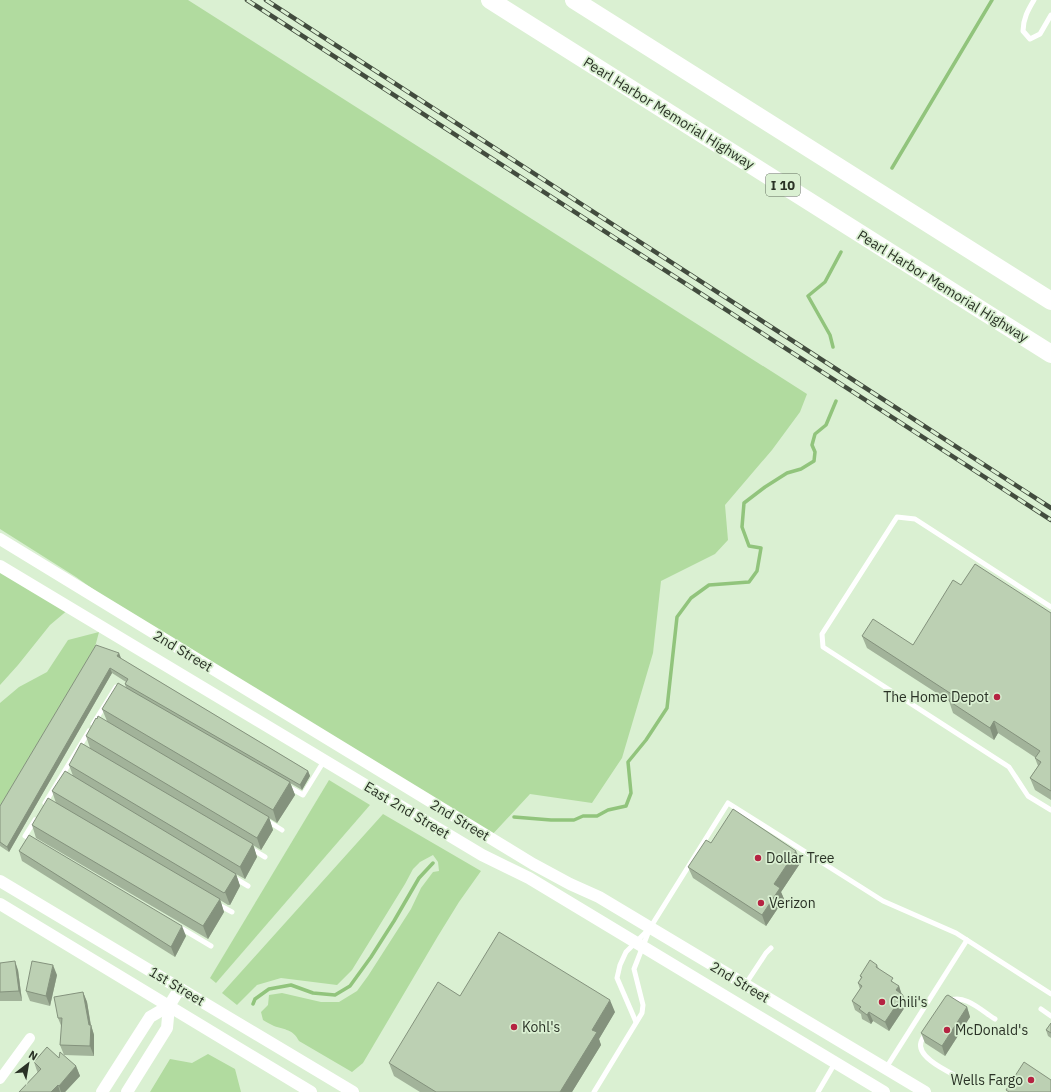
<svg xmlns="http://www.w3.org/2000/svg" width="1051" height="1092" font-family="'IBM Plex Sans',sans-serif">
<rect width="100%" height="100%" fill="#daf0d2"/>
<!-- green -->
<g fill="#b1db9f">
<polygon points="0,0 188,0 807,394 800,412 772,450 725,505 728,540 715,554 661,581 653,653 622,758 592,803 530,794 490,837 142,624 76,577 0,529"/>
<polygon points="0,565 69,609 50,625 18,665 0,685"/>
<polygon points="99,632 95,647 0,806 0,703 19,687 47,672 68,640"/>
<polygon points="329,780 370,805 216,983 210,978"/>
<path d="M383,814L481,871L459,902L438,936L363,1063L352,1072L299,1041C293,1029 285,1030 274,1026C270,1024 266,1022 263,1020L261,1012L268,1005L269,995L282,993L321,1002H339L357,991L368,976L411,909L421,888L433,872L439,871L438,862L433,855L420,862L413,869L405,884L352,970L337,985L281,978L257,985L237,1005L222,993Z"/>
<polygon points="208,1054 235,1069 241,1092 150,1092 170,1059 192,1063"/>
</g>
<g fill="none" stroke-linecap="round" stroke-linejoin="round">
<!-- stream -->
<g stroke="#91c47c" stroke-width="3.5">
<polyline points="892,168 992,0"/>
<polyline points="833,347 830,335 808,296 825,282 841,252"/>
<polyline points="514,817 551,820 574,820 583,816 597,816 608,810 626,806 631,793 628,762 646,740 667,708 677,617 691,598 709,585 749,582 757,571 761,548 749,546 742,527 744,503 765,487 787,473 801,469 814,461 815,452 812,445 815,434 826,425 836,401"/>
<polyline points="253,1004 255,999 269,989 291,985 313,993 335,995 350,986 371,957 394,921 419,878 433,863"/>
</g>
<!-- service -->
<g stroke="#fff" stroke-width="5">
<path d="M1034,0C1028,10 1023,19 1023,31L1030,39L1040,34L1051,15"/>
<polyline points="1051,607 915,519 897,517 822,634 823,647 1009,767 1028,796 1051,810"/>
<polyline points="93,724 116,687 121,690"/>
<polyline points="287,786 303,795 324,761"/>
<polyline points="45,803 89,731"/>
<polyline points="266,820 282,830"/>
<polyline points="33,841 25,836 35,820"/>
<polyline points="250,848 265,857"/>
<polyline points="233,877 248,886"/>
<polyline points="217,904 232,912"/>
<polyline points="179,927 211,946"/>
<polyline points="745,985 766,953 771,948"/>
<path d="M949,1001C964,993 982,1011 995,1019"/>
<polyline points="1041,1009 1051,1016"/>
<polyline points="636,1022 617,978 620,965 626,952 648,930"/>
<path d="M926,1033C924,1036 922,1039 921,1042C916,1057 947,1071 958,1077"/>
<polyline points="886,1068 967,940"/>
<polyline points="594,1092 642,1013 643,1005 634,969 650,928 728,803 883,901 956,933 1051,994"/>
<polyline points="818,1092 835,1063"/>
</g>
<!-- minor -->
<polyline stroke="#fff" stroke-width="10" points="0,1079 30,1038"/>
<!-- tertiary -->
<g stroke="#fff" stroke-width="12">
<polyline points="0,539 533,864 570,884 599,897 925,1092"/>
<polyline points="0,566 482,855 529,878 884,1092"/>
<polyline points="0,881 353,1092"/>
<polyline points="0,904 311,1092"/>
<polyline points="102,1092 150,1017 169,1006"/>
<polyline points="127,1092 167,1028 169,1006 180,988"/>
</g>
<!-- motorway -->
<g stroke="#fff" stroke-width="18">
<polyline points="490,0 1051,354"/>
<polyline points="574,0 1051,301"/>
</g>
<defs>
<g id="rail">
<polyline points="247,0 1051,520"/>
<polyline points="266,0 1051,508"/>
</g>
</defs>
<!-- rail casing -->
<use href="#rail" stroke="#424c3e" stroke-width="4.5"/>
<!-- rail -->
<use href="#rail" stroke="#daf0d2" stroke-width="3" stroke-dasharray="9" stroke-linecap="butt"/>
</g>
<!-- wall -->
<g fill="#a2b39a">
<polygon points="961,585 1051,613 1051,800 1035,790 1030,778 1038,766 1035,758 1036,758 998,733 994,740 953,713 949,701 867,648 862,636 913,645"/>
<polygon points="119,653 120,658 308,771 310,776 302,790 290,783 295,795 277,823 269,818 273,830 261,850 253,845 257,857 245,879 236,874 240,886 230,905 228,905 220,900 224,912 208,939 36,838 32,825 56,803 52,791 73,776 69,765 90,748 86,736 97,719 107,721 102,709 126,688 125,684 126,682 112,673 9,852 0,846 0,806"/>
<polygon points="711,843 801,862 781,892 784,899 766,926 693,878 688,867"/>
<polygon points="19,851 186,936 175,957 22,861"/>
<polygon points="0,963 18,970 22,1001 0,1001"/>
<polygon points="877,965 879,969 894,983 899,986 901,994 907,1004 889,1031 873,1021 871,1024 862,1019 861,1014 855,1010 852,1001 860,989 858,983 861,978 860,976"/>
<polygon points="57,975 50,1006 30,1001 26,991"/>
<polygon points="83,992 87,1002 91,1025 94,1035 94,1056 64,1055 60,1045 62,1028 58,1018"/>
<polygon points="460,996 615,1012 599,1039 601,1045 572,1092 420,1092 394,1076 389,1063"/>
<polygon points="967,1007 970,1017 945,1056 925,1043 921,1033"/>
<polygon points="1051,1023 1051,1038 1048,1036 1046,1030"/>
<polygon points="59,1058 76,1066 80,1076 65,1092 19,1092 38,1073 37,1071 34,1062"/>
</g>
<!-- shaded-wall -->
<g fill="#84927d">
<polygon points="119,653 121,658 119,661 117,656"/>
<polygon points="110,668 112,673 9,852 7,847"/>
<polygon points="994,721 998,733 994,740 990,728"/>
<polygon points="308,771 310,776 302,790 300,785"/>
<polygon points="290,782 295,795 277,823 273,810"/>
<polygon points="269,817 273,830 261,850 257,838"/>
<polygon points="253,844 257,857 245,879 240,867"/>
<polygon points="796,851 801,862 781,892 784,899 766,926 762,915 774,884"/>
<polygon points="236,874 240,886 230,905 225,892"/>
<polygon points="220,899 224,912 208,939 203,926"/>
<polygon points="182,926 186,936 175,957 171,947"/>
<polygon points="15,961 18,970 22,1001 19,991"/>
<polygon points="53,965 57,975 50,1006 46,996"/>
<polygon points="899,986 902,995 896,990"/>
<polygon points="83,992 87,1002 91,1027 91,1025 94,1035 94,1056 90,1046 89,1025"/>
<polygon points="903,995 907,1004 889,1031 885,1022"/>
<polygon points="610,1000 615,1012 599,1039 601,1045 572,1092 560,1092 592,1030"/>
<polygon points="967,1007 970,1017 945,1056 942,1046"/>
<polygon points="869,1012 873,1021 871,1024 867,1015"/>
<polygon points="76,1066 80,1076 65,1092 61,1092 59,1086"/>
<polygon points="58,1085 60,1092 51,1092"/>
</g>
<!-- building -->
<g fill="#bcd0b3" stroke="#84927d">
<polygon points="975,564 1051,613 1051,791 1030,778 1041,762 1035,758 1040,751 994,721 990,728 949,701 953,695 862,636 873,619 913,645 953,580 961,585"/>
<polygon points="96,645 119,653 117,656 308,771 300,785 125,684 128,679 110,668 7,847 0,842 0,806"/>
<polygon points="118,683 290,782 273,810 102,709"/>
<polygon points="98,716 269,817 257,838 86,736 96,718 97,719"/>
<polygon points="81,743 253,844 240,867 69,765"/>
<polygon points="65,771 236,874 225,892 224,893 52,791"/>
<polygon points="48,798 220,899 203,926 32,825"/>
<polygon points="733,809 796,851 774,884 780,888 762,915 688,867 706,840 711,843"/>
<polygon points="29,835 182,926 171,947 19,851"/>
<polygon points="499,932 610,1000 592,1030 597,1032 560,1092 436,1092 389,1063 438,982 460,996"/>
<polygon points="870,960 877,965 876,967 893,978 891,981 899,986 896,990 903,995 885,1022 869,1012 867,1015 859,1009 861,1007 852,1001 862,986 858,983 862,977 860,976"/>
<polygon points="15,961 19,991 0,992 0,963"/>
<polygon points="32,961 53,965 46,996 26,991"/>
<polygon points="83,992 89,1025 91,1025 90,1046 60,1045 62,1018 58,1018 54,997"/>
<polygon points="948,995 967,1007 942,1046 921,1033 946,996"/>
<polygon points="1051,1023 1051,1033 1046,1030"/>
<polygon points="47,1047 59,1058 60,1052 76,1066 59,1086 58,1085 51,1092 19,1092 41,1069 34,1062"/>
<polygon points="1024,1062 1051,1080 1051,1092 1009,1092 1006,1090"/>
</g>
<!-- markers -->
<g fill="#b52342" stroke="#daf0d2" stroke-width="1.5">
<circle cx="997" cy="697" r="4"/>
<circle cx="758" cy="858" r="4"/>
<circle cx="761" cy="903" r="4"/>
<circle cx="882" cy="1002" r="4"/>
<circle cx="514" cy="1027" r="4"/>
<circle cx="947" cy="1030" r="4"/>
<circle cx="1031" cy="1080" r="4"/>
</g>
<g text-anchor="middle" stroke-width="3.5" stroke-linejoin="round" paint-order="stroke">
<!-- shield labels -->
<rect fill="#daf0d2" stroke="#5f6b5a" stroke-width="1" x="766" y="174" width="34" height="22" rx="3"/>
<g font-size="13" font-weight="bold" fill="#2a3226">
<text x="783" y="190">I 10</text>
</g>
<!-- street labels -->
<g font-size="14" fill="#2a3226" stroke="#daf0d2">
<text transform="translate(669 113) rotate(32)" y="5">Pearl Harbor Memorial Highway</text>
<text transform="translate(943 286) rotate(32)" y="5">Pearl Harbor Memorial Highway</text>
<text transform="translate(183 651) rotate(31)" y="5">2nd Street</text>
<text transform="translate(407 810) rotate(31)" y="5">East 2nd Street</text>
<text transform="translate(460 820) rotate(31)" y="5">2nd Street</text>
<text transform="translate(740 982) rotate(31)" y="5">2nd Street</text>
<text transform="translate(177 986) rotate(31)" y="5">1st Street</text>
</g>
<!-- poi labels -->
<g font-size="14" fill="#2a3226" stroke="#daf0d2" text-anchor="start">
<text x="989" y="702" text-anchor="end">The Home Depot</text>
<text x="766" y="863">Dollar Tree</text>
<text x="769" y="908">Verizon</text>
<text x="890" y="1007">Chili's</text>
<text x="522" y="1032">Kohl's</text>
<text x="955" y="1035">McDonald's</text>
<text x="1023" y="1085" text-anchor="end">Wells Fargo</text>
</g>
</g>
<!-- north arrow -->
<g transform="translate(28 1064) rotate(31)" stroke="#daf0d2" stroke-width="3" paint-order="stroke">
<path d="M0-3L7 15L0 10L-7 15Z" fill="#2a3226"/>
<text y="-6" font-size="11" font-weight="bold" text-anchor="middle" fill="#2a3226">N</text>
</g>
</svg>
